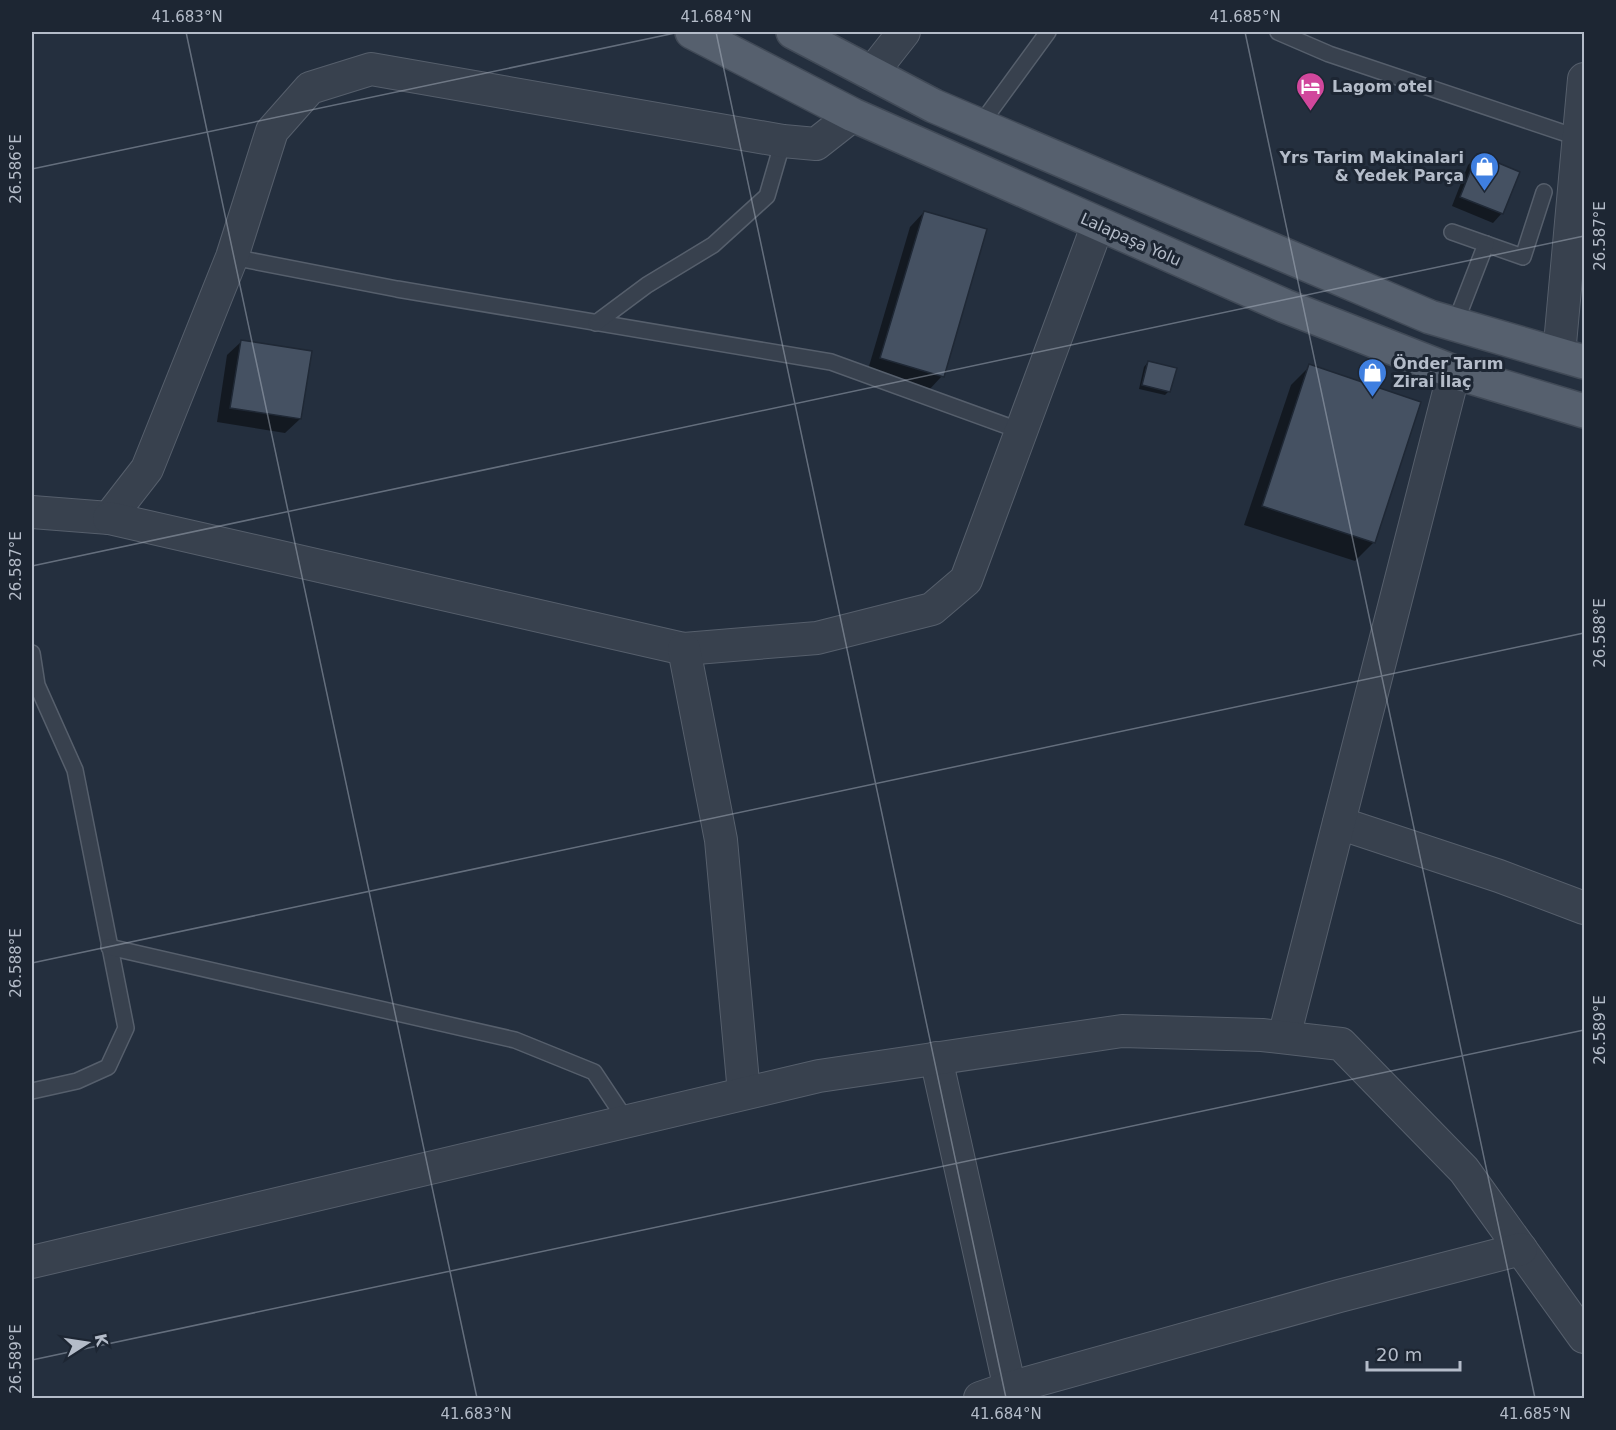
<svg xmlns="http://www.w3.org/2000/svg" width="1616" height="1430" font-family="'DejaVu Sans',sans-serif">
<rect width="100%" height="100%" fill="#242f3e"/>
<!-- shadow -->
<g fill="#0007">
<polygon points="1478,156 1502,213 1493,223 1452,206 1468,165"/>
<polygon points="924,212 942,376 928,391 867,373 910,227"/>
<polygon points="242,341 300,419 285,433 217,422 227,355"/>
<polygon points="1148,362 1169,391 1165,395 1139,389 1144,367"/>
<polygon points="1310,366 1420,403 1373,543 1355,561 1244,525 1291,385"/>
</g>
<!-- building -->
<g fill="#455162" stroke="#1f2835" stroke-width="1.5">
<polygon points="1477,154 1520,172 1503,214 1460,197"/>
<polygon points="924,211 987,229 944,377 880,358"/>
<polygon points="241,340 312,351 301,419 230,408"/>
<polygon points="1148,361 1177,368 1170,392 1142,385"/>
<polygon points="1309,364 1421,402 1375,543 1262,506"/>
</g>
<g fill="none" stroke-linecap="round" stroke-linejoin="round">
<defs>
<g id="lane">
<polyline points="1278,32 1329,54 1579,138"/>
<polyline points="980,125 1048,32"/>
<polyline points="1452,232 1523,257 1544,192"/>
<polyline points="232,257 397,289 831,362 1021,431"/>
<polyline points="596,323 647,285 713,245 767,196 783,141"/>
<polyline points="1455,324 1486,244"/>
<polyline points="32,653 37,685 75,770 126,1028 108,1067 77,1081 32,1091"/>
<polyline points="109,947 515,1040 594,1072 626,1120"/>
</g>
<g id="street">
<polyline points="871,74 904,32"/>
<polyline points="1559,355 1584,79"/>
<polyline points="32,512 109,518 147,469 232,257 272,131 310,88 371,69 783,141 816,144 853,115"/>
<polyline points="109,518 684,649 817,638 932,609 966,580 1098,224"/>
<polyline points="684,649 721,840 744,1093"/>
<polyline points="1339,823 1499,876 1584,908"/>
<polyline points="1284,1037 1454,372"/>
<polyline points="936,1058 1012,1398"/>
<polyline points="32,1262 819,1076 1122,1031 1262,1035 1341,1044 1464,1170 1584,1337"/>
<polyline points="980,1398 1009,1388 1339,1296 1521,1249"/>
</g>
<g id="primary">
<polyline points="692,32 853,115 1285,306 1454,372 1584,411"/>
<polyline points="793,32 934,106 1430,317 1584,362"/>
</g>
</defs>
<!-- lane casing -->
<use href="#lane" stroke="#565f6c" stroke-width="18"/>
<!-- street casing -->
<use href="#street" stroke="#565f6c" stroke-width="34"/>
<!-- primary casing -->
<use href="#primary" stroke="#414a57" stroke-width="36"/>
<!-- lane -->
<use href="#lane" stroke="#38414e" stroke-width="15"/>
<!-- street -->
<use href="#street" stroke="#38414e" stroke-width="32"/>
<!-- primary -->
<use href="#primary" stroke="#56606e" stroke-width="33"/>
</g>
<!-- ticks -->
<path fill="none" stroke="#b4bcc9" stroke-width="1.5" stroke-opacity="0.45" d="M186,32L477,1398M716,32L1006,1398M1245,32L1535,1398M32,169L680,32M32,566L1584,236M32,963L1584,633M32,1360L1584,1030"/>
<!-- icons -->
<defs>
<symbol id="hotel-pin" viewBox="-11 -11 22 30"><path d="M0 17L-7.5 6A9.5 9.5 0 1 1 7.5 6Z" fill="#d1479c" stroke="#1d2633"/><path d="M-6-4.5h1.5V1H6V5H4.5V3h-9V5H-6ZM-4 0a1.8 1.8 0 1 1 3.6 0ZM.5 0V-2.5h3Q6-2.5 6 0Z" fill="#fff"/></symbol>
<symbol id="shop-pin" viewBox="-11 -11 22 30"><path d="M0 17L-7.5 6A9.5 9.5 0 1 1 7.5 6Z" fill="#3f7fe0" stroke="#1d2633"/><path d="M-5-2.5h2.3a2.7 3.5 0 0 1 5.4 0H5L5.5 6h-11ZM-1.5-2.5h3a1.5 2.3 0 0 0-3 0Z" fill="#fff"/></symbol>
</defs>
<g fill-rule="evenodd">
<use href="#hotel-pin" x="1294" y="70" width="33" height="45"/>
<use href="#shop-pin" x="1468" y="150" width="33" height="45"/>
<use href="#shop-pin" x="1356" y="356" width="33" height="45"/>
</g>
<g text-anchor="middle" stroke-width="6" stroke-linejoin="round" paint-order="stroke">
<!-- poi labels -->
<g font-size="16" font-weight="bold" fill="#b4bcc9" stroke="#1d2633" text-anchor="start">
<text x="1332" y="92">Lagom otel</text>
<text x="1464" y="163" text-anchor="end">Yrs Tarim Makinalari<tspan x="1464" dy="18">&amp; Yedek Parça</tspan></text>
<text x="1393" y="369">Önder Tarım<tspan x="1393" dy="18">Zirai İlaç</tspan></text>
</g>
<!-- street labels -->
<g font-size="16" fill="#b4bcc9" stroke="#1d2633">
<text transform="translate(1131 239) rotate(24)" y="6">Lalapaşa Yolu</text>
</g>
</g>
<!-- border -->
<rect width="1616" height="1430" fill="none" stroke="#1d2633" stroke-width="66"/>
<!-- north arrow -->
<g transform="translate(87 1343) rotate(78)" stroke="#1d2633" stroke-width="4.5" paint-order="stroke">
<path d="M0-4.5L10 22L0 15L-10 22Z" fill="#b4bcc9"/>
<text y="-9" font-size="16" font-weight="bold" text-anchor="middle" fill="#b4bcc9">K</text>
</g>
<!-- scale -->
<path d="M1367 1361v9h93v-9" fill="none" stroke="#b4bcc9" stroke-width="3"/>
<text x="1376" y="1361" font-size="18" fill="#b4bcc9" stroke="#1d2633" stroke-width="4.5" paint-order="stroke">20 m</text>
<rect x="33" y="33" width="1550" height="1364" fill="none" stroke="#b4bcc9" stroke-width="2"/>
<g font-size="15" text-anchor="middle" fill="#b4bcc9">
<text x="187" y="22">41.683°N</text>
<text x="716" y="22">41.684°N</text>
<text x="1245" y="22">41.685°N</text>
<text transform="translate(16 169) rotate(-90)" y="5">26.586°E</text>
<text transform="translate(1600 236) rotate(-90)" y="5">26.587°E</text>
<text transform="translate(16 566) rotate(-90)" y="5">26.587°E</text>
<text transform="translate(1600 633) rotate(-90)" y="5">26.588°E</text>
<text transform="translate(16 963) rotate(-90)" y="5">26.588°E</text>
<text transform="translate(1600 1030) rotate(-90)" y="5">26.589°E</text>
<text transform="translate(16 1359) rotate(-90)" y="5">26.589°E</text>
<text x="476" y="1419">41.683°N</text>
<text x="1006" y="1419">41.684°N</text>
<text x="1535" y="1419">41.685°N</text>
</g>
</svg>
